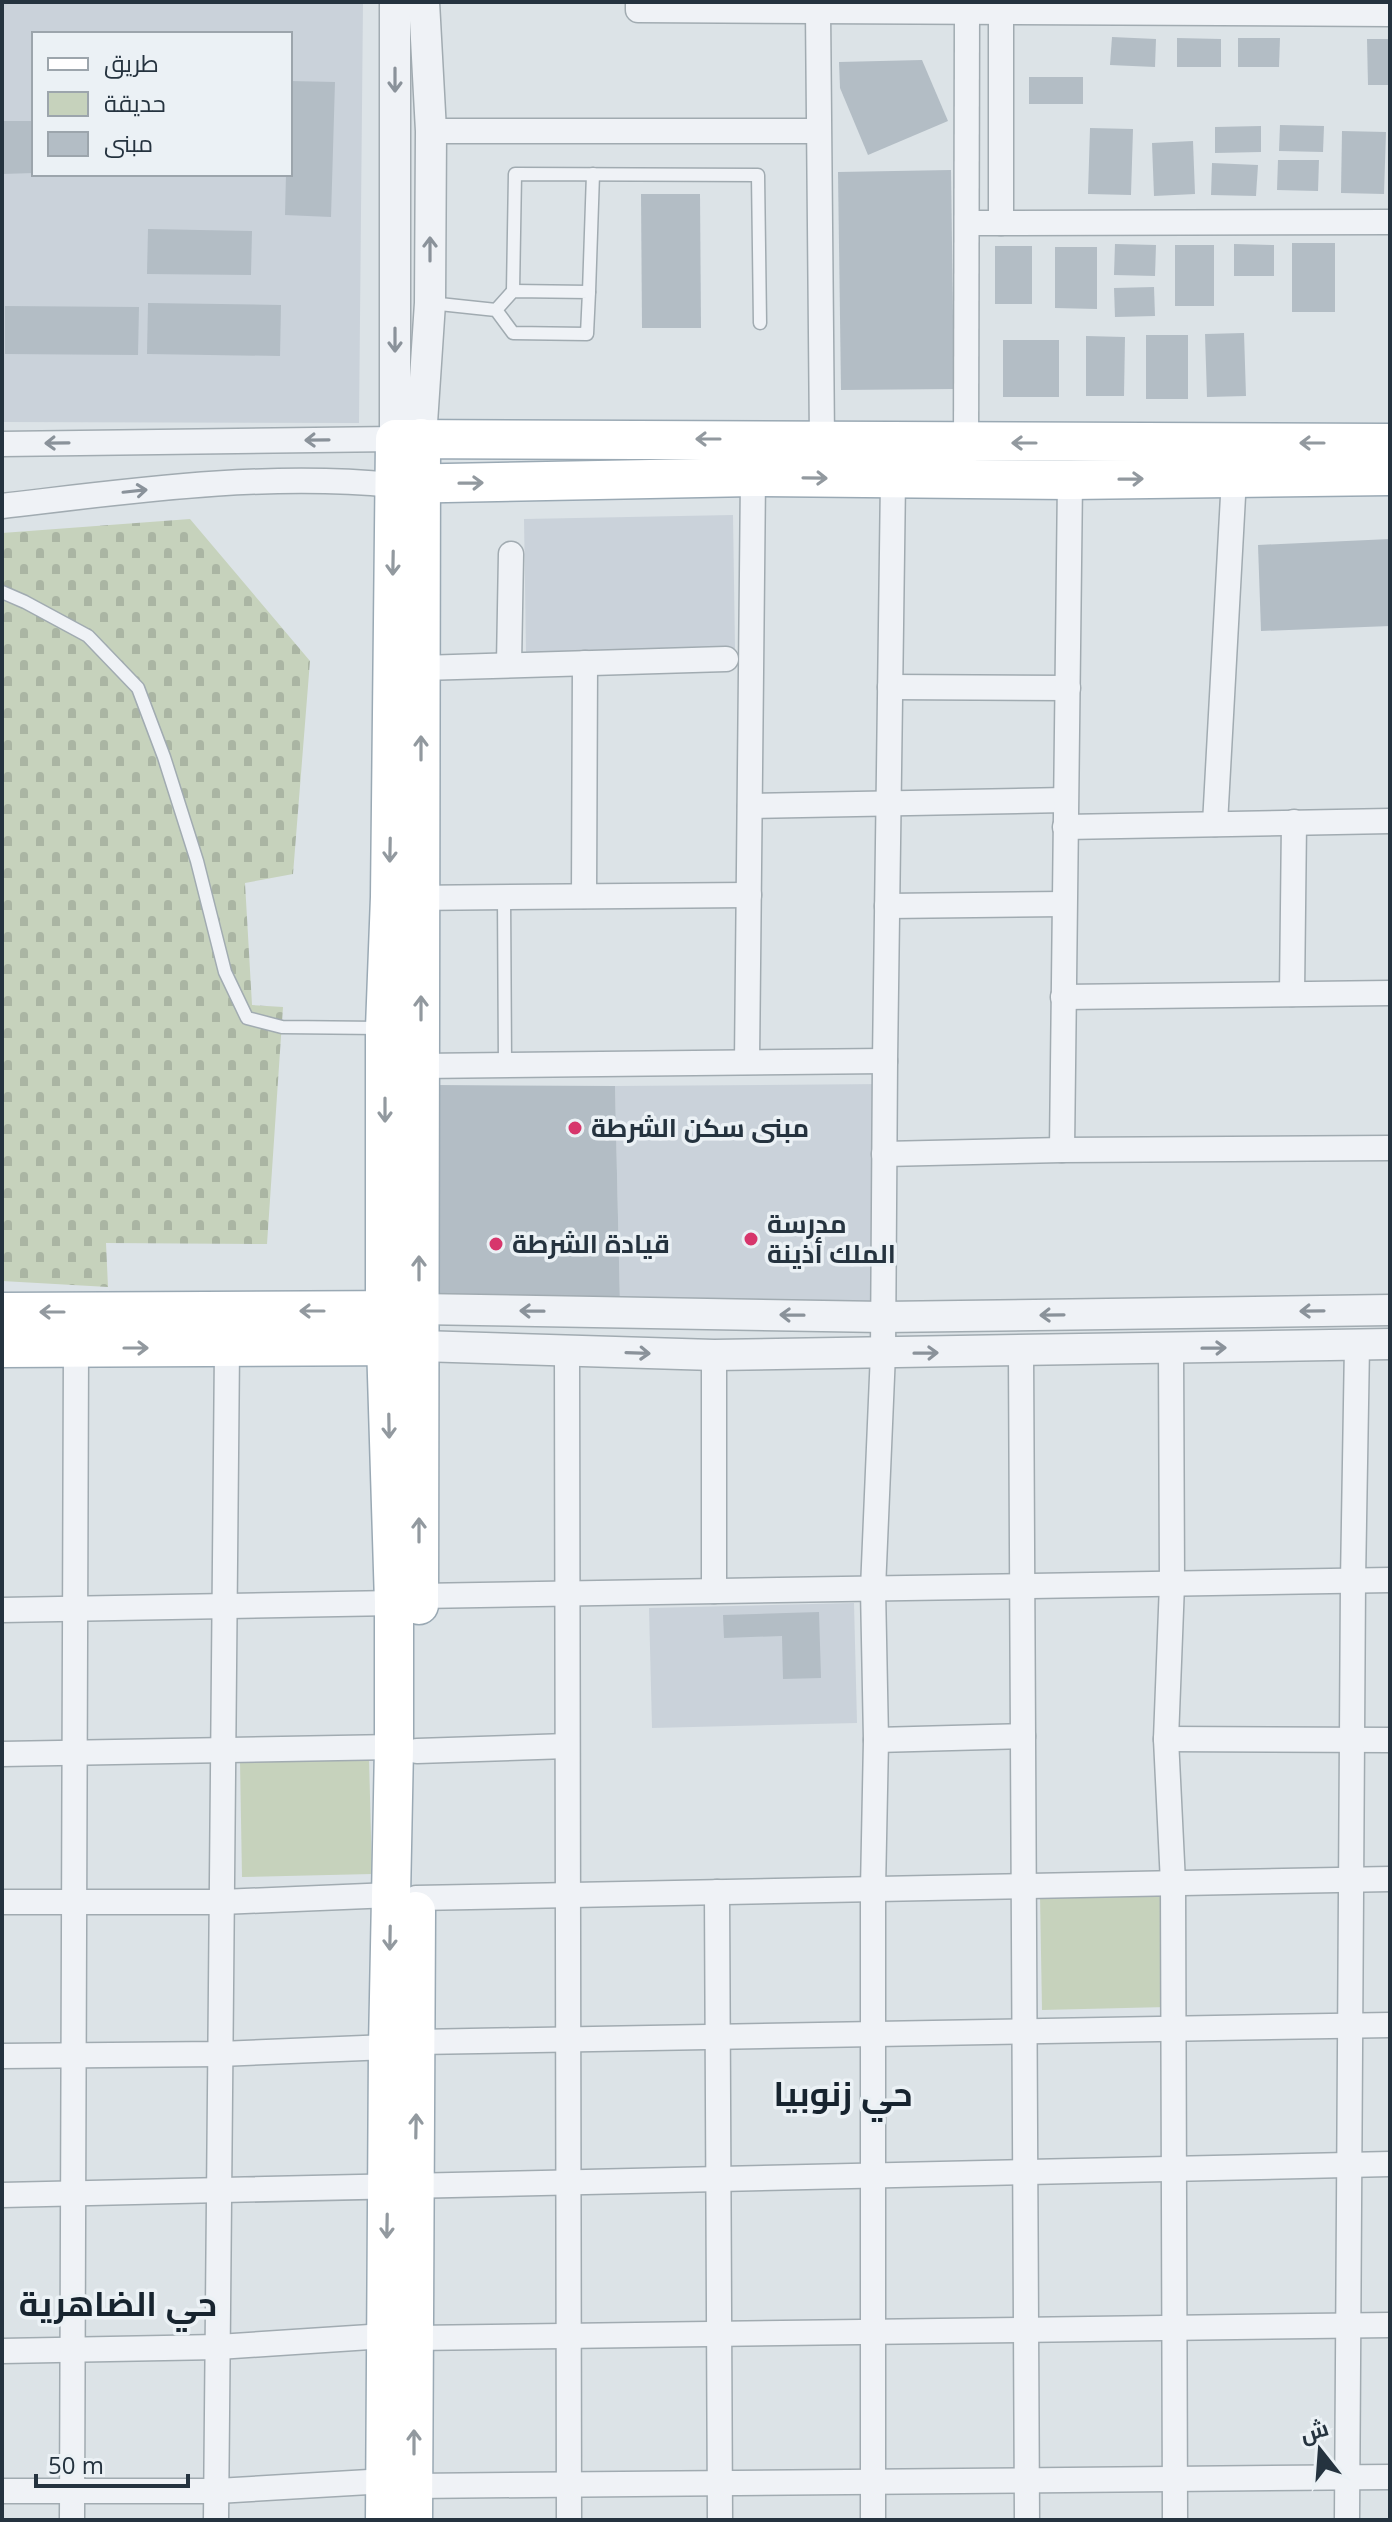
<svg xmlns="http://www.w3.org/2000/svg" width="1392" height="2522" font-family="'Open Sans',Cairo,sans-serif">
<defs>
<pattern id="cemetery-stones" width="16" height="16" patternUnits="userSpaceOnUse" patternTransform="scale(2)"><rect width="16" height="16" fill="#c6d2bc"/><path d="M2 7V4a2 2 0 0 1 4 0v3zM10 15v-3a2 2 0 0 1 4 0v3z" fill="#aab5a3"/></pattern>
</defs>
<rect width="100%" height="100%" fill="#dce3e7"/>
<!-- built -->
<g fill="#cad2da" fill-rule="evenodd">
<path d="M2,2H363L359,423L2,422ZM34,34H290V174H34Z"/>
<polygon points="733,515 735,649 526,652 524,519"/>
<polygon points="885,1084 882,1305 620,1305 615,1086"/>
<polygon points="854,1603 857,1723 652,1728 649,1608"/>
</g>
<!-- cemetery -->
<polygon fill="url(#cemetery-stones)" points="190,519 310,661 293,874 245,883 252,1005 283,1007 267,1244 106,1243 108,1287 2,1281 2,533"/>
<!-- park -->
<g fill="#c6d2bc">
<polygon points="369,1758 372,1874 242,1877 240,1761"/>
<polygon points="1165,1892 1167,2007 1042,2010 1040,1895"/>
</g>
<!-- building -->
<g fill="#b3bdc5">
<polygon points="1112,37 1156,39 1155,67 1110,65"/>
<polygon points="1177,38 1221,39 1221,67 1177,67"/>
<polygon points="1238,38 1280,38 1279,67 1238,67"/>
<polygon points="1367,39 1390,39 1390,85 1368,85"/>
<polygon points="922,60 948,121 868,155 840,88 839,62"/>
<rect x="1029" y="77" width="54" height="27"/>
<polygon points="290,81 335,82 331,217 285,215 286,174 290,174"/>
<polygon points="2,121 34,121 34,173 2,174"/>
<polygon points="1280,125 1324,126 1323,152 1279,151"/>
<polygon points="1261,126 1261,152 1215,153 1215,127"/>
<polygon points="1090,128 1133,129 1131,195 1088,194"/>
<polygon points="1342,131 1386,132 1384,194 1341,193"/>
<polygon points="1193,141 1195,194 1154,196 1152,143"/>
<polygon points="1278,160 1319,160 1318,191 1277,190"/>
<polygon points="1212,163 1258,165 1256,196 1211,195"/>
<polygon points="951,170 954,389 841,390 838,172"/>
<polygon points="641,194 700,194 701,328 642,328"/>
<polygon points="148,229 252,231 251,275 147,274"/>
<rect x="1292" y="243" width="43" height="69"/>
<polygon points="1115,244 1156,245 1155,276 1114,275"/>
<polygon points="1234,244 1274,245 1274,276 1234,276"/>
<rect x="1175" y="245" width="39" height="61"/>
<rect x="995" y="246" width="37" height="58"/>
<polygon points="1055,247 1097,247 1097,309 1055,308"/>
<polygon points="1154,287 1155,316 1115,317 1114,288"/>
<polygon points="148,303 281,305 280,356 147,354"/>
<polygon points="5,306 139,307 138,355 5,354"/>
<polygon points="1244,333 1246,396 1207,397 1205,334"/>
<rect x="1146" y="335" width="42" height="64"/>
<polygon points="1086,336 1125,337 1124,396 1086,396"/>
<rect x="1003" y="340" width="56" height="57"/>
<polygon points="1390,539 1390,626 1261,631 1258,545"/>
<polygon points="435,1085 615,1086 620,1305 436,1295"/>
<polygon points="819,1612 821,1678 783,1679 782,1636 724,1638 723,1615"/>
</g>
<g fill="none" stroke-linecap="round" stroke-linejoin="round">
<defs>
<g id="service">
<polyline points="513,291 515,174 758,175 760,323"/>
<polyline points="589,292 593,174"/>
<polyline points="430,303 496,310 513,333 587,334 589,292 513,291 496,310"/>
<polyline points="2,592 25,602 88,636 138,688 164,757 197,861 225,972 247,1018 282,1027 381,1028"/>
<polyline points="504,896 505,1064"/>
</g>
<g id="minor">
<polyline points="638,2 638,10 1390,14"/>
<polyline points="1001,2 1001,223"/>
<polyline points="818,11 822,440"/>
<polyline points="431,131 818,131"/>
<polyline points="967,223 1390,222"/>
<polyline points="2,444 395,439"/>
<polyline points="966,454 967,12"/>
<path d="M2,506C131,491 263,472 393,485"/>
<polyline points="509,664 511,554"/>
<polyline points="421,668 726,659"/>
<polyline points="890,687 1068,688"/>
<polyline points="750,806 1065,800"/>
<polyline points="1215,824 1234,478"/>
<polyline points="1065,827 1390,821"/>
<polyline points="584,896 585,663"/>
<polyline points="408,898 749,895"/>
<polyline points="887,906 1064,904"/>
<polyline points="1292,994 1294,822"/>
<polyline points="1063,997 1390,993"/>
<polyline points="747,1062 753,477"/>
<polyline points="420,1066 885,1061"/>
<polyline points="1062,1150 1070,480"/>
<polyline points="884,1154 1062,1150 1390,1148"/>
<polyline points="1171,1349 1172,1584 1166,1739 1173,1883 1175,2520"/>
<polyline points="567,1350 569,2520"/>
<polyline points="1021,1352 1027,2520"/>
<polyline points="714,1355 714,1591"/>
<polyline points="419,1596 1390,1580"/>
<polyline points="2,1610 394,1603"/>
<polyline points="1166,1739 1390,1740"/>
<polyline points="876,1740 1023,1736"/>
<polyline points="417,1751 567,1746"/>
<polyline points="2,1754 394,1747"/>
<polyline points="717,1892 720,2520"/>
<polyline points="416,1898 1390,1879"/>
<polyline points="2,1902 221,1902 391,1895"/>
<polyline points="417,2042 1390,2025"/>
<polyline points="2,2056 220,2054 388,2047"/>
<polyline points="2,2195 1390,2164"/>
<polyline points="414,2338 1390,2325"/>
<polyline points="2,2351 218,2347 385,2336"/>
<polyline points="413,2486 1390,2477"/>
<polyline points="2,2491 217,2491 386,2481"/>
<polyline points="72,2520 76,1349"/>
<polyline points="216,2520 227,1348"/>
<polyline points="873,2520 873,1889 876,1740 873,1589 883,1353 885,1061 893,480"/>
<polyline points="1347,2520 1353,1581 1357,1345"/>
</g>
<g id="tertiary">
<polyline points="395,2 395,439"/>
<polyline points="421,438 430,303 431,131 424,2"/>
<polyline points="418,1309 883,1317 1390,1310"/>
<polyline points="420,1346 714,1355 1390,1344"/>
</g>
<g id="primary">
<polyline points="396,484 753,477 1070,480 1390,476"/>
<polyline points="2,1312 412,1310"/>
<polyline points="2,1348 413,1346"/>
<polyline points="419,1605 421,438"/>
<polyline points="385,2520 388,2047 394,1747 394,1603 385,1311 385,1028 390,897 395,439 1390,443"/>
<polyline points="413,2520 416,1911"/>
</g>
</defs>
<!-- service casing -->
<use href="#service" stroke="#a1abb1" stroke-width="15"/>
<!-- minor casing -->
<use href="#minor" stroke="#a1abb1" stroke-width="27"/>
<!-- tertiary casing -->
<use href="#tertiary" stroke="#a1abb1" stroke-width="33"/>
<!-- primary casing -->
<use href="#primary" stroke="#9aa9b4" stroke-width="41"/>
<!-- service -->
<use href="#service" stroke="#eff2f6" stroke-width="12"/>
<!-- minor -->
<use href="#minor" stroke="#eff2f6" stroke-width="24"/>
<!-- tertiary -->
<use href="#tertiary" stroke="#eff2f6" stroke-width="30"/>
<!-- primary -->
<use href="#primary" stroke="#fff" stroke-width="38"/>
</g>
<!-- one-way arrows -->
<defs><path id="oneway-shaft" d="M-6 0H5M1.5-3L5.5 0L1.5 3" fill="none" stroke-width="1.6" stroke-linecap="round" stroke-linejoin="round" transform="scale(2)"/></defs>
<g stroke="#8a929a">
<use href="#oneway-shaft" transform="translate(395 80) rotate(90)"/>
<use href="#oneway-shaft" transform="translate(430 249) rotate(-90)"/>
<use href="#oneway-shaft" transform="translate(395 340) rotate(90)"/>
<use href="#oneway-shaft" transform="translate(317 440) rotate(179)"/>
<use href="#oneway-shaft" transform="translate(57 443) rotate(179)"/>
<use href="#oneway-shaft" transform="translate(135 491) rotate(-6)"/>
<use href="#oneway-shaft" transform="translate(532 1311) rotate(-179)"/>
<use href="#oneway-shaft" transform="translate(1312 1311) rotate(179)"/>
<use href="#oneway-shaft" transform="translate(792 1315) rotate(-179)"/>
<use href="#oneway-shaft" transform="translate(1052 1315) rotate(179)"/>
<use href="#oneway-shaft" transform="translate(1214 1348) rotate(-1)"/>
<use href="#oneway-shaft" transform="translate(638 1353) rotate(2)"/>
<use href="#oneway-shaft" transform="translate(926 1353) rotate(-1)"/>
</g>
<g stroke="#92999f">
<use href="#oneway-shaft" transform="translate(708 439) rotate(-180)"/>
<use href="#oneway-shaft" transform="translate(1024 443) rotate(-180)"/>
<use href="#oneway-shaft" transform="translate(1312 443) rotate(180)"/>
<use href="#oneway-shaft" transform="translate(815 478) rotate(1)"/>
<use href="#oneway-shaft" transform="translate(1131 479) rotate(-1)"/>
<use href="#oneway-shaft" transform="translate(471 483) rotate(-1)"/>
<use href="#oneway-shaft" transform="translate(393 563) rotate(91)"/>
<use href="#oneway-shaft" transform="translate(421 748) rotate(-90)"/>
<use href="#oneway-shaft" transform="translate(390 850) rotate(91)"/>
<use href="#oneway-shaft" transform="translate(421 1008) rotate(-90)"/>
<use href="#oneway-shaft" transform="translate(385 1110) rotate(90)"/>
<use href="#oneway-shaft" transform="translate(419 1268) rotate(-90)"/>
<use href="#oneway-shaft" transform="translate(312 1311) rotate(180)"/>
<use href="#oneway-shaft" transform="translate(52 1312) rotate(180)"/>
<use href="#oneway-shaft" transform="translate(136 1348)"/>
<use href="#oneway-shaft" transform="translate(389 1426) rotate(89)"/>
<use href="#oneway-shaft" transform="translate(419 1530) rotate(-90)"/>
<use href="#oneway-shaft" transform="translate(390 1938) rotate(91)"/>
<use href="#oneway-shaft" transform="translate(416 2126) rotate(-89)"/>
<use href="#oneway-shaft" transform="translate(387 2226) rotate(91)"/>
<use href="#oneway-shaft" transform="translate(414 2442) rotate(-90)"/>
</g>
<!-- markers -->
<g fill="#d7366c" stroke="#ebf1f5" stroke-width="3">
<circle cx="575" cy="1128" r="8"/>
<circle cx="751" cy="1239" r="8"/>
<circle cx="496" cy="1244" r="8"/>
</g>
<g text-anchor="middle" stroke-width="7" stroke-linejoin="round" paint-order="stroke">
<!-- poi labels -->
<g font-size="26" font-weight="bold" fill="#25333f" stroke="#ebf1f5" text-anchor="start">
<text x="591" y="1137">مبنى سكن الشرطة</text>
<text x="767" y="1233">مدرسة<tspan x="767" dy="30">الملك أذينة</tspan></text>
<text x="512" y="1253">قيادة الشرطة</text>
</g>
<!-- district labels -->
<g font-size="34" font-weight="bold" fill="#17242f" stroke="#ebf1f5">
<text x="843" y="2106">حي زنوبيا</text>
<text x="118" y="2316">حي الضاهرية</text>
</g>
</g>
<!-- border -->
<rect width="1392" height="2522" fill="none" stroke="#25333f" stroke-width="8"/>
<!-- legend -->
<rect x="32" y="32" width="260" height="144" fill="#ebf1f5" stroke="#9ca5ac" stroke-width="2"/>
<rect x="48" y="58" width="40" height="12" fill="#ffffff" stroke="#9ca5ac" stroke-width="2"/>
<text x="104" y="72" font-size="24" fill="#25333f">طريق</text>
<rect x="48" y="92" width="40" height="24" fill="#c6d2bc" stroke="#9ca5ac" stroke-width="2"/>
<text x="104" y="112" font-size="24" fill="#25333f">حديقة</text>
<rect x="48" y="132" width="40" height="24" fill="#b3bdc5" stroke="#9ca5ac" stroke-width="2"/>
<text x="104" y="152" font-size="24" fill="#25333f">مبنى</text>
<!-- north arrow -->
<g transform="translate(1320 2450) rotate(343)" stroke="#ebf1f5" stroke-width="6" paint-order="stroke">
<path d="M0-6L14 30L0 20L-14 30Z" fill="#25333f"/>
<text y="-12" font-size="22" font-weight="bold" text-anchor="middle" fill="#25333f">ش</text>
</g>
<!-- scale -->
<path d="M36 2474v12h152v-12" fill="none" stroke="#25333f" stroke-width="4"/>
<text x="48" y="2474" font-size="24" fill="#25333f" stroke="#ebf1f5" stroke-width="6" paint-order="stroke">50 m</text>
</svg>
